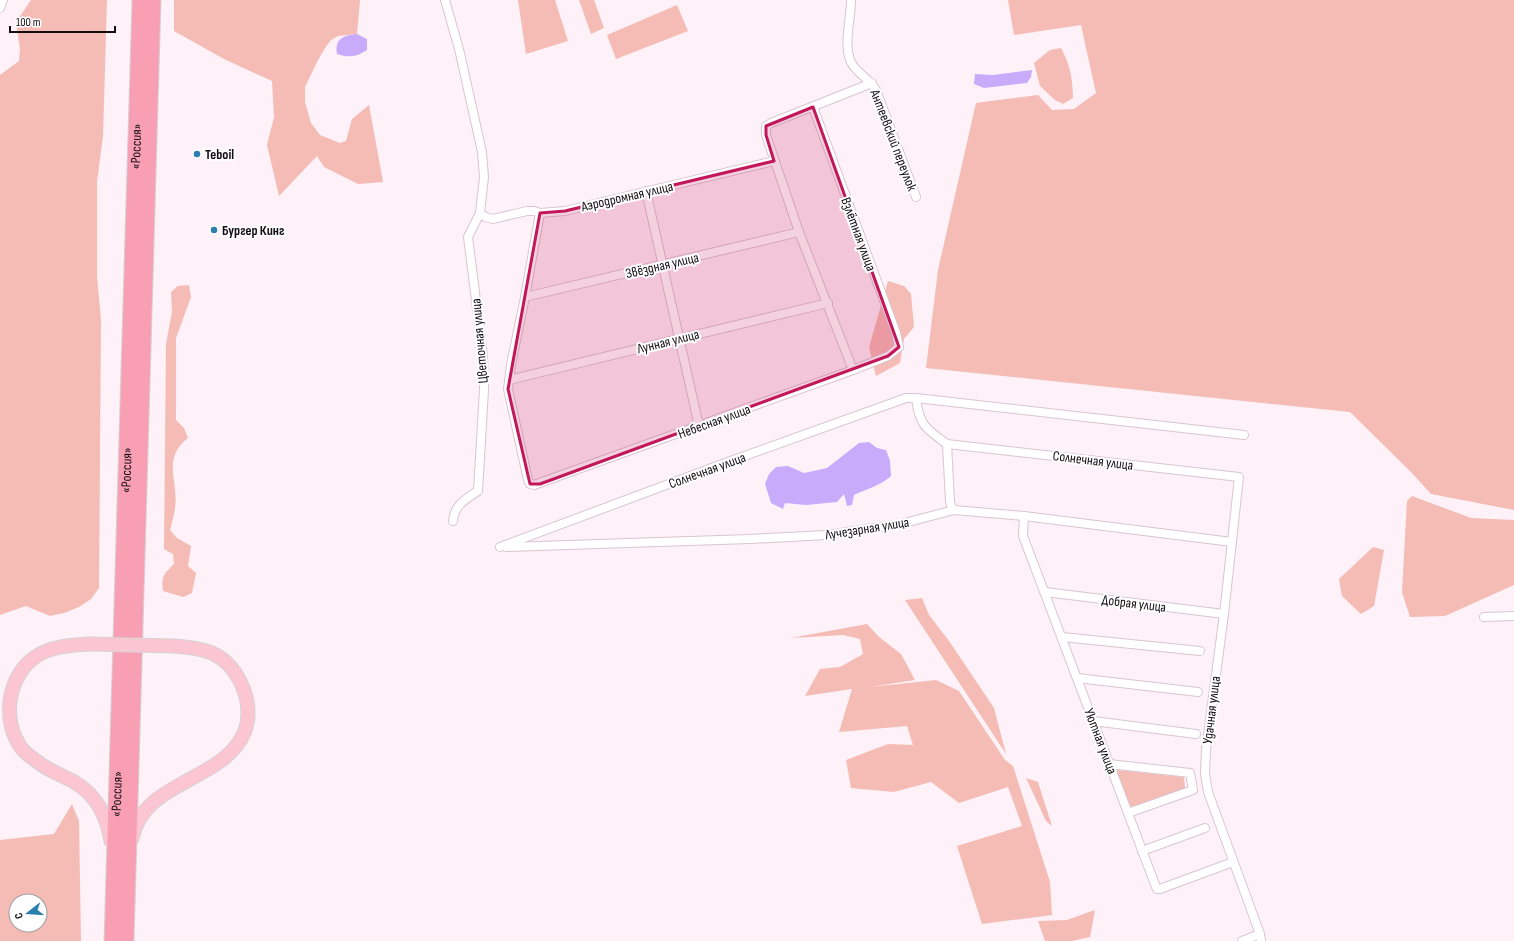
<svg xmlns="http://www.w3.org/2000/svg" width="1514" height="941" font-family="'Sofia Sans Condensed',sans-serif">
<rect width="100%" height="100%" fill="#fef2f8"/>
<!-- green -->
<g fill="#f5bbb5" fill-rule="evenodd">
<polygon points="31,0 107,0 103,136 97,182 97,277 101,320 99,588 91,599 79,607 64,613 50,616 26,606 0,615 0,75 19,61 20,49 16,22"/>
<polygon points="174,0 360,0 357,34 338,36 331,40 325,48 317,62 305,87 305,102 311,123 320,135 340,143 346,141 352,119 369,105 383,182 358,184 324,167 317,156 279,196 267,145 274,117 272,81 224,59 174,31"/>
<polygon points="518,0 555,0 568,41 526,54"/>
<polygon points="579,0 594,0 604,28 591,34"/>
<polygon points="1008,0 1514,0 1514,510 1431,494 1412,473 1350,412 926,368 938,270 976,103 1038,95 1052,110 1074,109 1096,93 1081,25 1014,35"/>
<polygon points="677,5 688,31 616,59 607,35"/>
<path d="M1061,48C1071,67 1072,77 1073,98L1063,104L1055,100L1040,86L1034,63L1050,50Z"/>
<polygon points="888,281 904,286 911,294 914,327 904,339 900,363 876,376 869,347"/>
<path d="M189,285L191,297L176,338V420L184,428L188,438C161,459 179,481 175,508C174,515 172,523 170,530L177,538L191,546L188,566L196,573L192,593L183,597L163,591C161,576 164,574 174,564L173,554L164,549L166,344L172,312L171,292L178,286Z"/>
<polygon points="1412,496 1471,518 1514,520 1514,585 1445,616 1410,617 1402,592 1407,501"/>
<polygon points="1373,547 1384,550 1374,606 1361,614 1342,596 1339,579"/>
<polygon points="922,598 929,615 949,641 994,708 1006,754 905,600"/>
<polygon points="867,624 879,637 901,654 915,680 870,687 936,680 959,691 1005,760 1013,766 1050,882 1052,915 982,924 957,846 1022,826 1008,787 959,803 931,782 894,792 851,788 846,760 888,744 913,745 907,726 839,732 852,689 805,696 820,669 840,667 863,654 860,639 843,635 791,638"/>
<polygon points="1117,770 1184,777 1185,788 1131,807 1127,805 1116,773"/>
<polygon points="1026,778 1038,782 1052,826 1046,821"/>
<path d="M72,804L79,821L81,941H0V840L54,834ZM16,901H40V925H16Z"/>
<polygon points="1095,910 1090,937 1072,941 1045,941 1038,921 1067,920"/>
</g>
<!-- water -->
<g fill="#c9abfb">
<path d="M357,34L367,39V50C357,57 349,58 337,54C334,39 344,35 357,34Z"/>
<polygon points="1032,70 1031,77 1027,83 984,88 974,84 975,74 993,75"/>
<path d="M869,442L877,448L886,450L890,461L891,476C881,485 867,489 854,495L852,505L847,506L844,494L837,502L806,505L785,503L783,509L771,503L765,484L769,474L776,467L788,466L804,473L827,468L859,443Z"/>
</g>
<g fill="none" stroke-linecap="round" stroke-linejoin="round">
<defs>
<g id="street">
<path d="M445,0L459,49L482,152L484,177L480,213L468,237L483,356L484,390L478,491C466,499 454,505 453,521"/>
<path d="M851,0C851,19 843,44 851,62C856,73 870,79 876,90L916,197"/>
<polyline points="0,8 3,0"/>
<polyline points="646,191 699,426"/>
<polyline points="480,213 485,217 493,219 527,211 534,211 540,213 565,211 774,161"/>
<polyline points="540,213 525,297 511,365 508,389 528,480 530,484 534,485 853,370 888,356 899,347 896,333 813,107"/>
<polyline points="525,297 799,232"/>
<polyline points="853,370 799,232 766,135 766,126 771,123 872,83"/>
<polyline points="509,380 828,303"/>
<path d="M916,398C919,425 926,429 947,444L950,501L951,506L954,510"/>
<polyline points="947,444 1239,477 1224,614 1206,750 1205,774 1208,792 1260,934 1261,941"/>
<polyline points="1024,516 1023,536 1156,887 1157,889 1160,889 1233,862"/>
<polyline points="500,547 725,463 906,398 916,398 1244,435"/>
<polyline points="507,547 750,539 827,535 901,524 954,510 1024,516 1232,542"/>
<polyline points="1045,592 1224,614"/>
<polyline points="1484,617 1514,616"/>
<polyline points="1062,637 1200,651"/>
<polyline points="1077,678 1198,692"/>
<polyline points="1093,721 1196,734"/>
<polyline points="1109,764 1190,773 1193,790 1128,813"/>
<polyline points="1142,851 1205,828"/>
<polyline points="1242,941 1260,934"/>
</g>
<g id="primary">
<path d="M90,644C73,645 55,646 40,654C7,672 0,722 23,750C28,756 36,760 42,765C52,772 64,776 74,782C97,795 107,816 111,841"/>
<path d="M132,839C143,779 224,783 245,731C251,713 248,697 240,681C225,652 204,648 174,646"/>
</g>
<g id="highway">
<path id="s1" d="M112,941L140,0"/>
<polyline points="126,941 153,0"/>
</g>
</defs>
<!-- street casing -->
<use href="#street" stroke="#d9c5d0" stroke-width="10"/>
<!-- primary casing -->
<use href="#primary" stroke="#d5d3d4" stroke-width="15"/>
<!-- highway casing -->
<use href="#highway" stroke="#d5d3d4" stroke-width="17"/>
<!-- street -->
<use href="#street" stroke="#fff" stroke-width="8"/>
<!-- primary -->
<use href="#primary" stroke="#fbc5d2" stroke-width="13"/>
<!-- highway -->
<use href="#highway" stroke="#f99fb4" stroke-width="15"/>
<defs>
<polyline id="primary-bridge" points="90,644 174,646"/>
</defs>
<!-- primary-bridge casing -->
<use href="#primary-bridge" stroke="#d5d3d4" stroke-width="15" stroke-linecap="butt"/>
<!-- primary-bridge -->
<use href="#primary-bridge" stroke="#fbc5d2" stroke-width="13"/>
</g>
<!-- marked area -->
<path fill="#c2185b" fill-opacity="0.2" stroke="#c2185b" stroke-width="3" stroke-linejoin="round" d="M813,107L899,347L888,356L540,484H530L508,389L540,213L565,211L774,161L766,135V126Z"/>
<!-- markers -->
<g fill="#2a7fae" stroke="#fff" stroke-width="1.5">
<circle cx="197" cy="154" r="4"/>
<circle cx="214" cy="230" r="4"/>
</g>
<g text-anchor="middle" stroke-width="4" stroke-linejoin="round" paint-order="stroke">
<!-- street labels -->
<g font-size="14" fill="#130d11" stroke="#fff">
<text transform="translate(894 140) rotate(69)" y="5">Антеевский переулок</text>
<text dy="5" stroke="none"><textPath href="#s1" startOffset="795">«Россия»</textPath></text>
<text transform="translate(627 196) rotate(-13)" y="5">Аэродромная улица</text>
<text transform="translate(859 234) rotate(70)" y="5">Взлётная улица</text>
<text transform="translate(662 265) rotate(-13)" y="5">Звёздная улица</text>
<text transform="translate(479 341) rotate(-95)" y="5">Цветочная улица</text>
<text transform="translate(668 341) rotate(-14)" y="5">Лунная улица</text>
<text transform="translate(714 421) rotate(-20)" y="5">Небесная улица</text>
<text transform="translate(1093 460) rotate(7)" y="5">Солнечная улица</text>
<text dy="5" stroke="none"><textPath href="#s1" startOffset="471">«Россия»</textPath></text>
<text transform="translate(707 470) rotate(-20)" y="5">Солнечная улица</text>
<text transform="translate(867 528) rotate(-9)" y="5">Лучезарная улица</text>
<text transform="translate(1134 603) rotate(7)" y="5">Добрая улица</text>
<text transform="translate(1211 710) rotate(-83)" y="5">Удачная улица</text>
<text transform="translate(1101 741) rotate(69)" y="5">Уютная улица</text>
<text dy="5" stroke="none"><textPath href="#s1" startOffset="147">«Россия»</textPath></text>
</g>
<!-- poi labels -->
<g font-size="14" font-weight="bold" fill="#130d11" stroke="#fff" text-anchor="start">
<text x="205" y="159">Teboil</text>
<text x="222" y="235">Бургер Кинг</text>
</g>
</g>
<!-- north arrow -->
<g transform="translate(28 913) rotate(253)"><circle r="19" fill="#ffffff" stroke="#a19ea0"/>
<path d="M0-3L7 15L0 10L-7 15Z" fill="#2a7fae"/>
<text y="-6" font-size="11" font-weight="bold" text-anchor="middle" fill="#130d11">С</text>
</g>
<!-- scale -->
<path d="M10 26v6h105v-6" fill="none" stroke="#130d11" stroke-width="2"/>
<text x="16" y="26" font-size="12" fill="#130d11" stroke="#ffffff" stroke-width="3" paint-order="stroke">100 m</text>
</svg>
